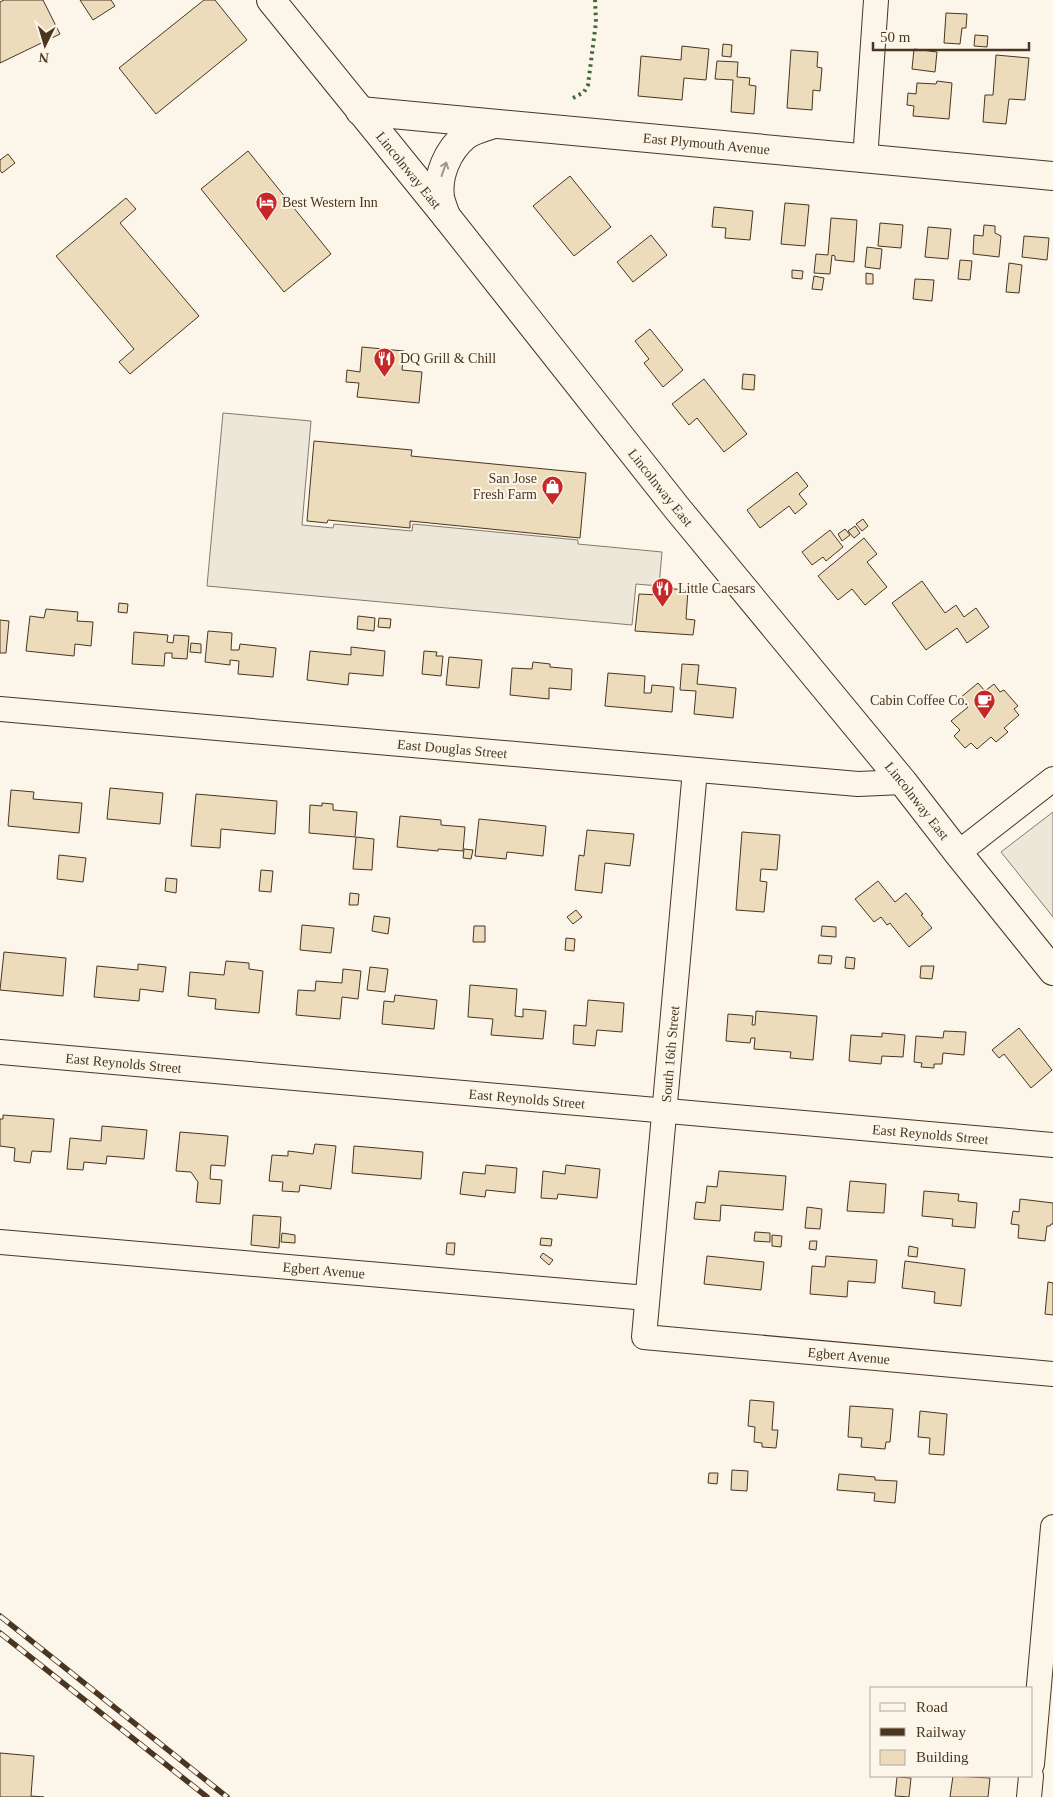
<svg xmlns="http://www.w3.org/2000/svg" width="1053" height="1797" font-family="Georgia,serif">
<rect width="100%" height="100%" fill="#fbf6e9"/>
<!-- parking -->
<g fill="#ede7d9" stroke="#887966">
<polygon points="223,413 311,421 302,525 333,528 334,524 412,531 413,524 578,540 578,544 662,552 659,586 636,584 632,625 207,586"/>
<polygon points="1053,812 1053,917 1001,852"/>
</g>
<!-- building -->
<g fill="#ecdcbc" stroke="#4a3520">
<polygon points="4,0 43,0 60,34 0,63 0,2"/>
<polygon points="80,0 111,0 115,6 93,20"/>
<polygon points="204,0 215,0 247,40 156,114 119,68"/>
<polygon points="946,13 967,14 966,28 962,28 960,44 944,43"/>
<polygon points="975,35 988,36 987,47 974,46"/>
<polygon points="723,44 732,45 731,57 722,56"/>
<polygon points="682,46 709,49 706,80 684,78 682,100 638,96 641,56 681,60"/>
<polygon points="914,49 937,52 935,72 912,69"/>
<polygon points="791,50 818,52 817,67 822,68 820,91 813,90 812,110 787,108"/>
<polygon points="996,55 1029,58 1025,100 1009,99 1006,124 983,122 985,95 993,95"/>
<polygon points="717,61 738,62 737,77 750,78 749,85 756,86 754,114 731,112 733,80 715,79"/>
<polygon points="937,81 952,83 949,119 913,116 914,106 907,105 908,93 916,94 917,83 936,84"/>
<polygon points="248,151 331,254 284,292 201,189"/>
<polygon points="8,154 15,163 2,173 0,170 0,160"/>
<polygon points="570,176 611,227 574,256 533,206"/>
<polygon points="126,198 136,209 120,223 199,316 130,374 119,362 134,349 56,256"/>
<polygon points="785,203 809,205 805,246 781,244"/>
<polygon points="714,207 753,211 750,240 725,238 726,228 712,227"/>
<polygon points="831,218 857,220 854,262 835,260 835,256 832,255 830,274 814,273 816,254 828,255"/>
<polygon points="880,223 903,225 901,248 878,246"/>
<polygon points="984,225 995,226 995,233 1001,236 999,257 973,254 974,235 983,236"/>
<polygon points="928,227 951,229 948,259 925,257"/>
<polygon points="651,235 667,255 633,282 617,262"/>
<polygon points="1024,236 1049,238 1047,260 1022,257"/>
<polygon points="867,247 882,249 880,269 865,267"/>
<polygon points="960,260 972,261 970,280 958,279"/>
<polygon points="1009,263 1022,265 1019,293 1006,292"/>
<polygon points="792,270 803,271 802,279 792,278"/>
<polygon points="866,273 873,274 873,284 866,284"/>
<polygon points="814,276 824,278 822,290 812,289"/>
<polygon points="915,279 934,280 932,301 913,299"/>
<polygon points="650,329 683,370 663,387 644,363 649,359 635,341"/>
<polygon points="362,347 404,351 402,370 422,372 419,403 357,397 359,383 346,382 347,370 360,372"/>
<polygon points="743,374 755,375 754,390 742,389"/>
<polygon points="704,379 747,434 724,452 697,418 689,425 672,404"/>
<polygon points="314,441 412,450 411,456 586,473 580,538 410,521 410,528 328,520 327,523 307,521"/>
<polygon points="797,472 808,486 799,494 807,504 795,514 789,506 760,528 747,510"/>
<polygon points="863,519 868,526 862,531 856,524"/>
<polygon points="855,526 860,533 854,538 848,531"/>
<polygon points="845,529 850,535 842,541 838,534"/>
<polygon points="830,530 843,547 826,561 823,557 812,565 802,552"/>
<polygon points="864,538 877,554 867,562 887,587 865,605 852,589 838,600 818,576"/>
<polygon points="922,581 945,613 956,605 964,617 976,608 989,627 967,643 957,628 926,650 892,603"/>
<polygon points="660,588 688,590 686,619 695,620 693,635 635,631 639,594 659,595"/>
<polygon points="119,603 128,604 127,613 118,612"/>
<polygon points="46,609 78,612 77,621 93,622 91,646 75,644 74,656 26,651 30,616 44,618"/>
<polygon points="358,616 375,618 374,631 357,629"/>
<polygon points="379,618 391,619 390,628 378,627"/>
<polygon points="0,620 9,621 6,653 0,653"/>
<polygon points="208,631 232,633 231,650 239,650 240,644 276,648 273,677 238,674 239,661 230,660 230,665 205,662"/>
<polygon points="134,632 168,635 167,642 173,643 174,635 189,636 187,659 172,658 172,653 165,653 164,666 132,664"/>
<polygon points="191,643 201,644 201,653 190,652"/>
<polygon points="351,647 385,651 383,676 349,673 348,685 307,680 310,651 351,655"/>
<polygon points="424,651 437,652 436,656 443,656 441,676 422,674"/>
<polygon points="449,657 482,660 479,688 446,685"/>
<polygon points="533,662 550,664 550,667 572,669 571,690 549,688 549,699 510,695 512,668 532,669"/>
<polygon points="682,664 699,665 697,684 736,688 733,718 694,714 696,691 680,690"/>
<polygon points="608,673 645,676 644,693 651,693 652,685 674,687 672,712 605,706"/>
<polygon points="978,683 985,691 994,684 1000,692 1004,690 1018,706 1014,709 1019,715 1004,728 1008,732 996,742 991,737 977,749 971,743 965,748 954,736 960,730 951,721 968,707 960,698"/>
<polygon points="110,788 163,793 160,824 107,819"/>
<polygon points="11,790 34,792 33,799 82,803 79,833 8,826"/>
<polygon points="196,794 277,801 275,834 221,829 220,848 191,846"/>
<polygon points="322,803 333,804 333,810 357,812 355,837 309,833 310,805 322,806"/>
<polygon points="400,816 441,820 441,825 465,827 463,851 438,849 438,851 397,847"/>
<polygon points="479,819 546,826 543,856 507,852 506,859 475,856"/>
<polygon points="587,830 634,834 630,866 605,863 602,893 575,890 579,855 584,856"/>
<polygon points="742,832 780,835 777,870 761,869 760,881 767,882 764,912 736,910"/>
<polygon points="356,837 374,839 372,870 353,869"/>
<polygon points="464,849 473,850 471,859 463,858"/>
<polygon points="59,855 86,858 83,882 57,879"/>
<polygon points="261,870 273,871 271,892 259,891"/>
<polygon points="166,878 177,879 176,893 165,891"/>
<polygon points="878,881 895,902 906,893 923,914 921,915 932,928 909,947 890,923 887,925 881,917 874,922 855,899"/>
<polygon points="350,893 359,894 358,905 349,905"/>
<polygon points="576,910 582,917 573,924 567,917"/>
<polygon points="374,916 390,918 388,934 372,931"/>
<polygon points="302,925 334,928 331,953 300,950"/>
<polygon points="474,926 485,926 485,942 473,942"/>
<polygon points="822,926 836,927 836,937 821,936"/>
<polygon points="566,938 575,939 574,951 565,950"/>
<polygon points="4,952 66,958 63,996 0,990"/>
<polygon points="819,955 832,956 831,964 818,963"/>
<polygon points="846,957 855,958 854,969 845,968"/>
<polygon points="226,961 249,963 249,969 263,971 259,1013 215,1009 216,999 188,996 190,972 224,975"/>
<polygon points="138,964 166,967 163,992 140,989 139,1001 94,997 97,966 138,970"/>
<polygon points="921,966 934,966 932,979 920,978"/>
<polygon points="370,967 388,969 385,992 367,990"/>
<polygon points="343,969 361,971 358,999 342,997 340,1019 296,1015 298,990 315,991 316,981 342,983"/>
<polygon points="470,985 517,989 515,1016 523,1017 523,1009 546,1011 543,1039 491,1035 493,1019 468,1017"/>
<polygon points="395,995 437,1000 434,1029 382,1024 384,1001 394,1002"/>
<polygon points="588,1000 624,1003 622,1032 597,1030 595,1046 573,1044 574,1025 586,1026"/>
<polygon points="756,1011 817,1016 813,1060 790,1058 791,1052 754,1049 755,1038 751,1038 750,1043 726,1041 728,1014 753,1016 752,1025 755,1025"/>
<polygon points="1019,1028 1052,1070 1031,1088 1004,1054 999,1058 992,1050"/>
<polygon points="944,1031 966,1032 964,1055 943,1053 942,1064 934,1064 934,1068 921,1067 922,1063 914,1062 916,1036 943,1038"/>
<polygon points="882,1033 905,1035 903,1057 882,1056 881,1064 849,1061 851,1035 882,1037"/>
<polygon points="3,1115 54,1119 51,1152 32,1151 30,1163 14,1161 15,1148 0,1146 0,1119 3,1119"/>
<polygon points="102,1126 147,1130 144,1159 107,1156 106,1164 84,1162 83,1170 67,1169 70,1138 101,1141"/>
<polygon points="180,1132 228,1136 225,1166 211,1165 210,1179 222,1180 220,1204 196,1202 198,1182 191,1172 176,1171"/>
<polygon points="315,1144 336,1146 331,1189 300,1185 299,1192 282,1191 283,1182 269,1181 272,1155 288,1156 288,1151 313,1154"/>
<polygon points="354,1146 423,1152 421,1179 352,1173"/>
<polygon points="486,1165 517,1168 515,1193 486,1190 485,1197 460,1194 463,1172 485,1174"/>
<polygon points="566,1165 600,1169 597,1198 558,1194 557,1199 541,1198 543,1171 565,1174"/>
<polygon points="719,1171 786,1176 783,1210 721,1205 720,1221 694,1219 696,1202 705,1203 707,1186 717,1187"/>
<polygon points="850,1181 886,1184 884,1213 847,1211"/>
<polygon points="924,1191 959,1194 958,1201 977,1203 975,1228 952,1226 953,1219 922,1216"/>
<polygon points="1020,1199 1053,1203 1053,1224 1051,1224 1050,1226 1047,1226 1045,1241 1018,1238 1019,1225 1011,1224 1013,1211 1019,1212"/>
<polygon points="807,1207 822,1209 820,1229 805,1228"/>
<polygon points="253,1215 281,1217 279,1248 251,1245"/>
<polygon points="755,1232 770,1233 770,1242 754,1241"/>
<polygon points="282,1233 295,1235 295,1243 281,1242"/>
<polygon points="772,1235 782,1236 781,1247 772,1246"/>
<polygon points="541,1238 552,1239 551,1246 540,1245"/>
<polygon points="810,1241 817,1241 816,1250 809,1249"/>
<polygon points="447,1243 455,1243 454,1255 446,1254"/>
<polygon points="909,1246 918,1248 917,1257 908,1256"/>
<polygon points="543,1253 553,1260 549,1265 540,1257"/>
<polygon points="707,1256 764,1262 761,1290 704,1284"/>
<polygon points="826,1256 877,1260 875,1283 848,1281 847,1297 810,1294 812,1266 825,1267"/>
<polygon points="905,1261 965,1269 961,1306 934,1303 935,1292 902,1288"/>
<polygon points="1048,1282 1053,1283 1053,1315 1045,1314"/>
<polygon points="750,1400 774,1402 772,1430 778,1430 776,1448 762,1447 762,1443 754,1442 755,1427 748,1426"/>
<polygon points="850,1406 893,1409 890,1442 886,1442 885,1449 861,1447 862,1438 848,1437"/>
<polygon points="920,1411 947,1414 944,1455 929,1454 930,1438 918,1437"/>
<polygon points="732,1470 748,1471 747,1491 731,1490"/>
<polygon points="709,1473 718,1473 717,1484 708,1483"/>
<polygon points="839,1474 875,1477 875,1480 897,1481 895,1503 874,1501 875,1493 837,1490"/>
<polygon points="0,1753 34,1756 31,1796 44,1797 0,1797"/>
<polygon points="953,1776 990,1778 988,1797 950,1797"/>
<polygon points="897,1777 911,1778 909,1797 895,1796"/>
</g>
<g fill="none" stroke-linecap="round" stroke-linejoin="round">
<defs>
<g id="minor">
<polyline points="865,160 876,0"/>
<path id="s1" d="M0,709L858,784L903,782"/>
<path id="s2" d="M695,770L644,1337L1053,1374"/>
<polyline points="958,853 1053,779"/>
<path id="s3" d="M0,1052L1053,1145"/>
<path id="s4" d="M0,1242L647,1298"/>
<polyline points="1032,1764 1053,1527"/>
<polyline points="1029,1797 1031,1776"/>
</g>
<g id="major">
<path id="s5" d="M360,111L1053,176"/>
<path d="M446,216C444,210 441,203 440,197C437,175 448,150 465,136C472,130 485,127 494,124"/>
</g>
<g id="highway">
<path id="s6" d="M271,0L446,216L676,507L903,782L958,853L1053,971"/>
</g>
</defs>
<!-- minor casing -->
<use href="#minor" stroke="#4a3520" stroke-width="26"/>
<!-- major casing -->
<use href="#major" stroke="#4a3520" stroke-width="30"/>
<!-- highway casing -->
<use href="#highway" stroke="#4a3520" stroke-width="30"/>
<!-- minor -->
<use href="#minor" stroke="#fbf6e9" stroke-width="24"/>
<!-- major -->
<use href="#major" stroke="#fbf6e9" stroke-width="28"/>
<!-- highway -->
<use href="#highway" stroke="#fbf6e9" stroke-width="28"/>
<defs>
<g id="rail">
<polyline points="0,1616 227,1797"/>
<polyline points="0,1633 207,1797"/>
</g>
</defs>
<!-- rail casing -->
<use href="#rail" stroke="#4a3520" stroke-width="5.5"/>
<!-- rail -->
<use href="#rail" stroke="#fbf6e9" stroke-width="4" stroke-dasharray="11" stroke-linecap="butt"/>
<!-- hedge -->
<polyline stroke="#436837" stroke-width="4" stroke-dasharray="2.5 4" stroke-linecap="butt" points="573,98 584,92 588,85 596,22 595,0"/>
</g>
<!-- one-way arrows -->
<defs><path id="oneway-shaft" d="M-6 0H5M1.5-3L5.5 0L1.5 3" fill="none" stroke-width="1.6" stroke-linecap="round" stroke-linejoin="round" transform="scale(1.25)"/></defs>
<use stroke="#a29684" href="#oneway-shaft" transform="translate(444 169) rotate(-71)"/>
<!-- icons -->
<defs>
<symbol id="hotel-pin" viewBox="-11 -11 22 30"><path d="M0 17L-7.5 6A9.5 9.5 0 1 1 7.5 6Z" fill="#c62828" stroke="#fbf6e9"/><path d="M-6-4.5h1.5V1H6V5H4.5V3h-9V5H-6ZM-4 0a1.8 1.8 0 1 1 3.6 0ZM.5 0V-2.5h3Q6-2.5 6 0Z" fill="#fff"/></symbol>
<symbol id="restaurant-pin" viewBox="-11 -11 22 30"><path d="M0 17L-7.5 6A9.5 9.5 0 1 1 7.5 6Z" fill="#c62828" stroke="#fbf6e9"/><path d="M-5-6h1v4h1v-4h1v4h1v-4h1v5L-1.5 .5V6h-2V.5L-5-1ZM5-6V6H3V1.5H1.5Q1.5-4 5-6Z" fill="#fff"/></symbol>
<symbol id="shop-pin" viewBox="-11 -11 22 30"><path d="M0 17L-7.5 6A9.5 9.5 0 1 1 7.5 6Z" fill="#c62828" stroke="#fbf6e9"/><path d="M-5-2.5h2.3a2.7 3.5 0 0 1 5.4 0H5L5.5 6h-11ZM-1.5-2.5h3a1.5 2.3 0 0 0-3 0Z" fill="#fff"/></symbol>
<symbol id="cafe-pin" viewBox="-11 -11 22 30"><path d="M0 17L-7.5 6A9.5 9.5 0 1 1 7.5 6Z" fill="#c62828" stroke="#fbf6e9"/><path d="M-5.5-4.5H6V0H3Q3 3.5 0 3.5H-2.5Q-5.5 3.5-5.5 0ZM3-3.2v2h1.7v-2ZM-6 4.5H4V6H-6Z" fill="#fff"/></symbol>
</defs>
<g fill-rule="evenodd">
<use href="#hotel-pin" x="254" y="190" width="25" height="34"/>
<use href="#restaurant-pin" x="372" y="346" width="25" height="34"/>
<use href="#shop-pin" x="540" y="474" width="25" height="34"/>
<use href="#restaurant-pin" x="650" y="576" width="25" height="34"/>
<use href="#cafe-pin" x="972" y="688" width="25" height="34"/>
</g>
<g text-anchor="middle" stroke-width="4" stroke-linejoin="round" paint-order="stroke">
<!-- street labels -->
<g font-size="14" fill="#4a3520" stroke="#fbf6e9">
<text dy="5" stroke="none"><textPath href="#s5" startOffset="348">East Plymouth Avenue</textPath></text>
<text dy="5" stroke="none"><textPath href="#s6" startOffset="219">Lincolnway East</textPath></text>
<text dy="5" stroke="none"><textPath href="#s6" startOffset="624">Lincolnway East</textPath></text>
<text dy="5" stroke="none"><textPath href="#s1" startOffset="454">East Douglas Street</textPath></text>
<text dy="5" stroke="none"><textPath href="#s6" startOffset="1029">Lincolnway East</textPath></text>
<text transform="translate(670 1054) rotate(-85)" y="5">South 16th Street</text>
<text dy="5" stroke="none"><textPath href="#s3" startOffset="124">East Reynolds Street</textPath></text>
<text dy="5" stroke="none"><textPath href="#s3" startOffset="529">East Reynolds Street</textPath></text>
<text dy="5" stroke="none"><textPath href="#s3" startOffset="934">East Reynolds Street</textPath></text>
<text dy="5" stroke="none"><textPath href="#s4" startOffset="325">Egbert Avenue</textPath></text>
<text dy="5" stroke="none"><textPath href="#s2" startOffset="775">Egbert Avenue</textPath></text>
</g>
<!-- poi labels -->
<g font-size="14" fill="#4a3520" stroke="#fbf6e9" text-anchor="start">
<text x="282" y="207">Best Western Inn</text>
<text x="400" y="363">DQ Grill &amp; Chill</text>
<text x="537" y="483" text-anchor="end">San Jose<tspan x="537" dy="16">Fresh Farm</tspan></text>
<text x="678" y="593">Little Caesars</text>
<text x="968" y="705" text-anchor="end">Cabin Coffee Co.</text>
</g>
</g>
<!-- legend -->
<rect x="870" y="1687" width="162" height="90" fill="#fbf6e9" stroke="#b4a999"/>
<rect x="880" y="1703" width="25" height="8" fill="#fbf6e9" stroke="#b4a999"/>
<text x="916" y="1712" font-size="15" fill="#4a3520">Road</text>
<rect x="880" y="1728" width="25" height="8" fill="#4a3520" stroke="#b4a999"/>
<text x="916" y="1737" font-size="15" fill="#4a3520">Railway</text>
<rect x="880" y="1750" width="25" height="15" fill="#ecdcbc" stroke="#b4a999"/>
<text x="916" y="1762" font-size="15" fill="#4a3520">Building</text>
<!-- north arrow -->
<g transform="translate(45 45) rotate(185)" stroke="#fbf6e9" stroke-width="4" paint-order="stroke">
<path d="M0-4L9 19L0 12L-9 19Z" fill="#4a3520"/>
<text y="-8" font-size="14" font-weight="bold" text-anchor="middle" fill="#4a3520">N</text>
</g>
<!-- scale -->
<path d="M873 42v8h156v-8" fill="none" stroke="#4a3520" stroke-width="2.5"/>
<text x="880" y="42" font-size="15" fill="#4a3520" stroke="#fbf6e9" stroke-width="4" paint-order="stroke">50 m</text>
</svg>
